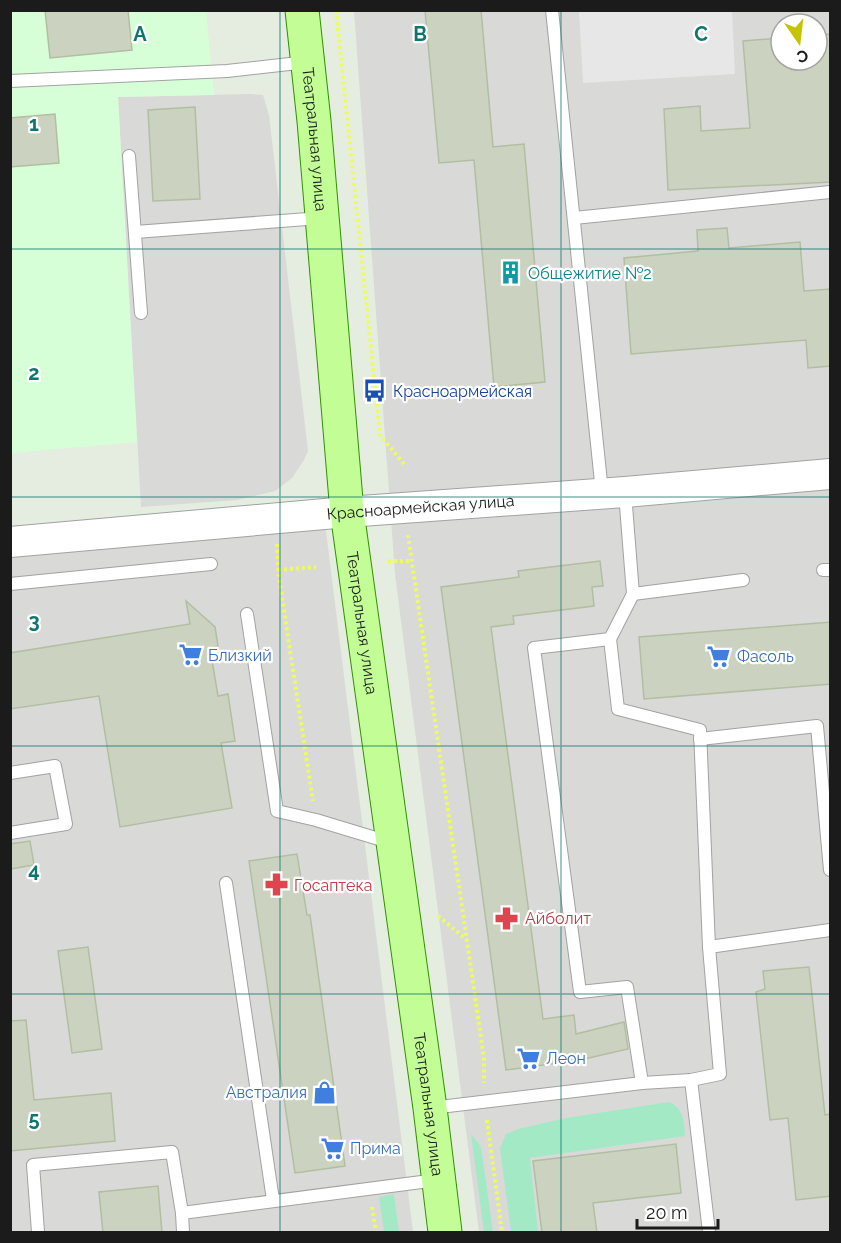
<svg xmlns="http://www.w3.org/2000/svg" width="841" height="1243" font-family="Raleway,sans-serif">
<rect width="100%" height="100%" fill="#e4ede0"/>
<!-- residential -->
<g fill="#d9d9d8" fill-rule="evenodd">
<path d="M354,11H830V1232H479L395,574ZM781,24H817V60H781Z"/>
<polygon points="250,94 263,95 269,115 308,451 304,460 292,478 275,491 237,500 141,507 118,97"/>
<polygon points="325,523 413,1232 11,1232 11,552"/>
</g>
<!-- education -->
<polygon fill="#d7ffd7" points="11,11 206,11 214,95 118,97 137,442 11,453"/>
<!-- grass -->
<g fill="#a4e9c6">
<path d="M669,1102C684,1108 684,1122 685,1136L530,1158L538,1232H511L500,1148L506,1134L518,1129L566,1118Z"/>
<polygon points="471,1134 481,1147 493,1232 484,1232"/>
<polygon points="394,1194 399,1232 384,1232 379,1197"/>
</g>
<!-- parking -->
<polygon fill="#e7e7e7" points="579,11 732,11 735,74 583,83"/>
<!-- building -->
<g fill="#cbd3c0" stroke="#b2bea2" stroke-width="1.5">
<polygon points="45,10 128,10 132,50 50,58"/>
<polygon points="425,10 481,10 493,147 524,144 545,382 494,387 474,160 439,163"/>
<polygon points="831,34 831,182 668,190 664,109 700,106 701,131 750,128 743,41 781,38 781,60 817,60 817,35"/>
<polygon points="195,107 200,199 153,201 148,110"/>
<polygon points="55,114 59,163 10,167 10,118"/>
<polygon points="727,228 729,248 800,242 804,291 831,289 831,366 808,368 806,340 631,354 624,258 698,251 697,230"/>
<polygon points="600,561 603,586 592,587 594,606 513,616 514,624 491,627 543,1019 574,1015 576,1034 624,1022 628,1049 580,1060 506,1070 441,587 519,577 518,571"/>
<polygon points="186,601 215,627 218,646 210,648 218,696 228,694 235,741 221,743 232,808 120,827 99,696 10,709 10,653 190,624"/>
<polygon points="831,622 831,684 644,699 639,637"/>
<polygon points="30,841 34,865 10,869 10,844"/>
<polygon points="297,854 307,915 310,915 345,1166 295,1173 249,861"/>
<polygon points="88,947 102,1049 72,1053 58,951"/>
<polygon points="809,967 825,1115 831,1114 831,1196 796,1200 788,1118 770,1120 756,992 765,989 763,971"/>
<polygon points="26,1020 34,1100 111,1093 115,1141 10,1151 10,1021"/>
<polygon points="676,1144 681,1193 593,1203 597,1233 542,1233 533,1161"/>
<polygon points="158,1186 162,1233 103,1233 99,1192"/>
</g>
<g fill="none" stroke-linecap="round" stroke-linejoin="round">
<defs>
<g id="service">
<polyline points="552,10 602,492"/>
<polyline points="10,81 227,71 307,62"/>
<polyline points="129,156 141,313"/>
<polyline points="574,218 830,192"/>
<polyline points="135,232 321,218"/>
<polyline points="823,570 830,570"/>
<polyline points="10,584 211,564"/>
<polyline points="633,594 743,580"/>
<polyline points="247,614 277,811 316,820 392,843"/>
<polyline points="610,639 534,648 580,992 627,987 642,1083"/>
<polyline points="700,739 817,726 830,870"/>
<polyline points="10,773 55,766 66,824 10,833"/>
<polyline points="226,883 273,1200"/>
<polyline points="709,947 830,930"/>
<polyline points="691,1080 709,1232"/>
<polyline points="431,1108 642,1083 691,1080 720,1074 709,947 700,730 618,709 610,639 633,594 625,493"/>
<polyline points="182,1213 183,1232"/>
<polyline points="38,1232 33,1165 172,1152 182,1213 437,1180"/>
</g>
<g id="tertiary">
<path id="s1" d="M10,542L347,512L625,492L830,474"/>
</g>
<g id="primary">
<path id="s2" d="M302,10L314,121L347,512L430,1108L445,1232"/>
</g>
</defs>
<!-- service casing -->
<use href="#service" stroke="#a2a2a2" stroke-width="14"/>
<!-- tertiary casing -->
<use href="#tertiary" stroke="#a2a2a2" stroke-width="32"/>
<!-- primary casing -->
<use href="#primary" stroke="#319200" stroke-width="35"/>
<!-- path -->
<g stroke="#edfb63" stroke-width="4" stroke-dasharray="3 3" stroke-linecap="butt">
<polyline points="336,10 380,435 404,464"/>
<polyline points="408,535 484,1058 484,1083"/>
<polyline points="277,544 279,578 313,801"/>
<polyline points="388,561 412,561"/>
<polyline points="278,570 316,567"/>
<polyline points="438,916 466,939"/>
<polyline points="487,1120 502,1232"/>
<polyline points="372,1207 376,1232"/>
</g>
<!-- service -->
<use href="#service" stroke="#fff" stroke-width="12"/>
<!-- tertiary -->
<use href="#tertiary" stroke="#fff" stroke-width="30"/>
<!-- primary -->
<use href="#primary" stroke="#c3fd95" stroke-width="33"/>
</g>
<!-- grid -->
<path fill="none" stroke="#0f766e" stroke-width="1.5" stroke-opacity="0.55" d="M280,10V1232M561,10V1232M10,249H830M10,497H830M10,746H830M10,994H830"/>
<!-- icons -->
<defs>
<symbol id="building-bare" viewBox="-9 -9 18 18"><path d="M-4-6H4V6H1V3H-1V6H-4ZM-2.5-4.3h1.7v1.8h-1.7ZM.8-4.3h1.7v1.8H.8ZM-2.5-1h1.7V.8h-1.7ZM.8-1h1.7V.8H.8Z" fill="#0f9aa8" stroke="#fff" stroke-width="2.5" paint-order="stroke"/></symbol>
<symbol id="bus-bare" viewBox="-9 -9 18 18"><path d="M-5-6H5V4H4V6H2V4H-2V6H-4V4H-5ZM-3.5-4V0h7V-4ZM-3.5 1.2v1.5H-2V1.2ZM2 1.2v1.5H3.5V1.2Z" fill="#1a4fb4" stroke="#fff" stroke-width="2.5" paint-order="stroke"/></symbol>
<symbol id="supermarket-bare" viewBox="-9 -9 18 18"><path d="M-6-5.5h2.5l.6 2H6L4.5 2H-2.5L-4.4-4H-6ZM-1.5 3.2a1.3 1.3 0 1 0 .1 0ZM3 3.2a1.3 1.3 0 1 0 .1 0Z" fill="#3f7fe0" stroke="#fff" stroke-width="2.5" paint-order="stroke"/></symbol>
<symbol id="pharmacy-bare" viewBox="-9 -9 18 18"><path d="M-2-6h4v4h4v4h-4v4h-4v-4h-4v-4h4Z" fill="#e0444e" stroke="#fff" stroke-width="2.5" paint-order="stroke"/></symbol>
<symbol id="shop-bare" viewBox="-9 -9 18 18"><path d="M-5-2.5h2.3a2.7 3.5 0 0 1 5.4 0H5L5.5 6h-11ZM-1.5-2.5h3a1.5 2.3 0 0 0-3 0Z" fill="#3f7fe0" stroke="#fff" stroke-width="2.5" paint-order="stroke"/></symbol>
</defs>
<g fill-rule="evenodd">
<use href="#building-bare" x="494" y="256" width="33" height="33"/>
<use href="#bus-bare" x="358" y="374" width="33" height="33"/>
<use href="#supermarket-bare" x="174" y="638" width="33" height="33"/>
<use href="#supermarket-bare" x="702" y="640" width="33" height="33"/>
<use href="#pharmacy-bare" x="260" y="868" width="33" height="33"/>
<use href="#pharmacy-bare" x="490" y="902" width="33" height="33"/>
<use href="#supermarket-bare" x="512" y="1042" width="33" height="33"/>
<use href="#shop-bare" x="308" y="1076" width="33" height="33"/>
<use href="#supermarket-bare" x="316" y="1132" width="33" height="33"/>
</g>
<g text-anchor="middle" stroke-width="4.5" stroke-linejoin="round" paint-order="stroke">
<!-- street labels -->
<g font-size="16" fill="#1b1b1b" stroke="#fff">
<text dy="6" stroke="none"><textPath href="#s2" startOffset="130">Театральная улица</textPath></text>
<text dy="6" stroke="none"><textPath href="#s1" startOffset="412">Красноармейская улица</textPath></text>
<text dy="6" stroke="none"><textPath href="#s2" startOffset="616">Театральная улица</textPath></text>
<text dy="6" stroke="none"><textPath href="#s2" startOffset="1102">Театральная улица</textPath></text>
</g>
<!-- culture labels -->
<g font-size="16" fill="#0d838f" stroke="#fff" text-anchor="start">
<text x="528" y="279">Общежитие №2</text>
</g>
<!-- transit labels -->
<g font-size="16" fill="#164399" stroke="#fff" text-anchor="start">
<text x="393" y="397">Красноармейская</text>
</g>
<!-- shop labels -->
<g font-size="16" fill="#366cbe" stroke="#fff" text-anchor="start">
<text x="208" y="661">Близкий</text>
<text x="737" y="662">Фасоль</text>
<text x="546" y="1064">Леон</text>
<text x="307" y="1098" text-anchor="end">Австралия</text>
<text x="350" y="1154">Прима</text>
</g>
<!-- health labels -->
<g font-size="16" fill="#be3a42" stroke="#fff" text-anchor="start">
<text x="294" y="891">Госаптека</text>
<text x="525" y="924">Айболит</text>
</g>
</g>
<g font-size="20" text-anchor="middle" font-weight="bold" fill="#0f766e" stroke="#fff" stroke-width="4.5" stroke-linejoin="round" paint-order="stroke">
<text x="140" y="41">A</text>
<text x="420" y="41">B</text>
<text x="701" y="41">C</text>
<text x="34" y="131">1</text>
<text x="34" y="380">2</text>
<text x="34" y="628">3</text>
<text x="34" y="877">4</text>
<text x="34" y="1126">5</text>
</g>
<!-- border -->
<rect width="841" height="1243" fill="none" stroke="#1b1b1b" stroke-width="24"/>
<!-- north arrow -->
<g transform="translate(799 42) rotate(166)"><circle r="28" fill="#ffffff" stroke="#a4a4a4" stroke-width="1.5"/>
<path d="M0-4.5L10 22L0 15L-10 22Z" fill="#c6c400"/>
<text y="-9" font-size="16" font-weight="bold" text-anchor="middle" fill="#1b1b1b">С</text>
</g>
<!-- scale -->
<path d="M637 1219v9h81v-9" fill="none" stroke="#1b1b1b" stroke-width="3"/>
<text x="646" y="1219" font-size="18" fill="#1b1b1b" stroke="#ffffff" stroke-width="4.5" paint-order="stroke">20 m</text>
</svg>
